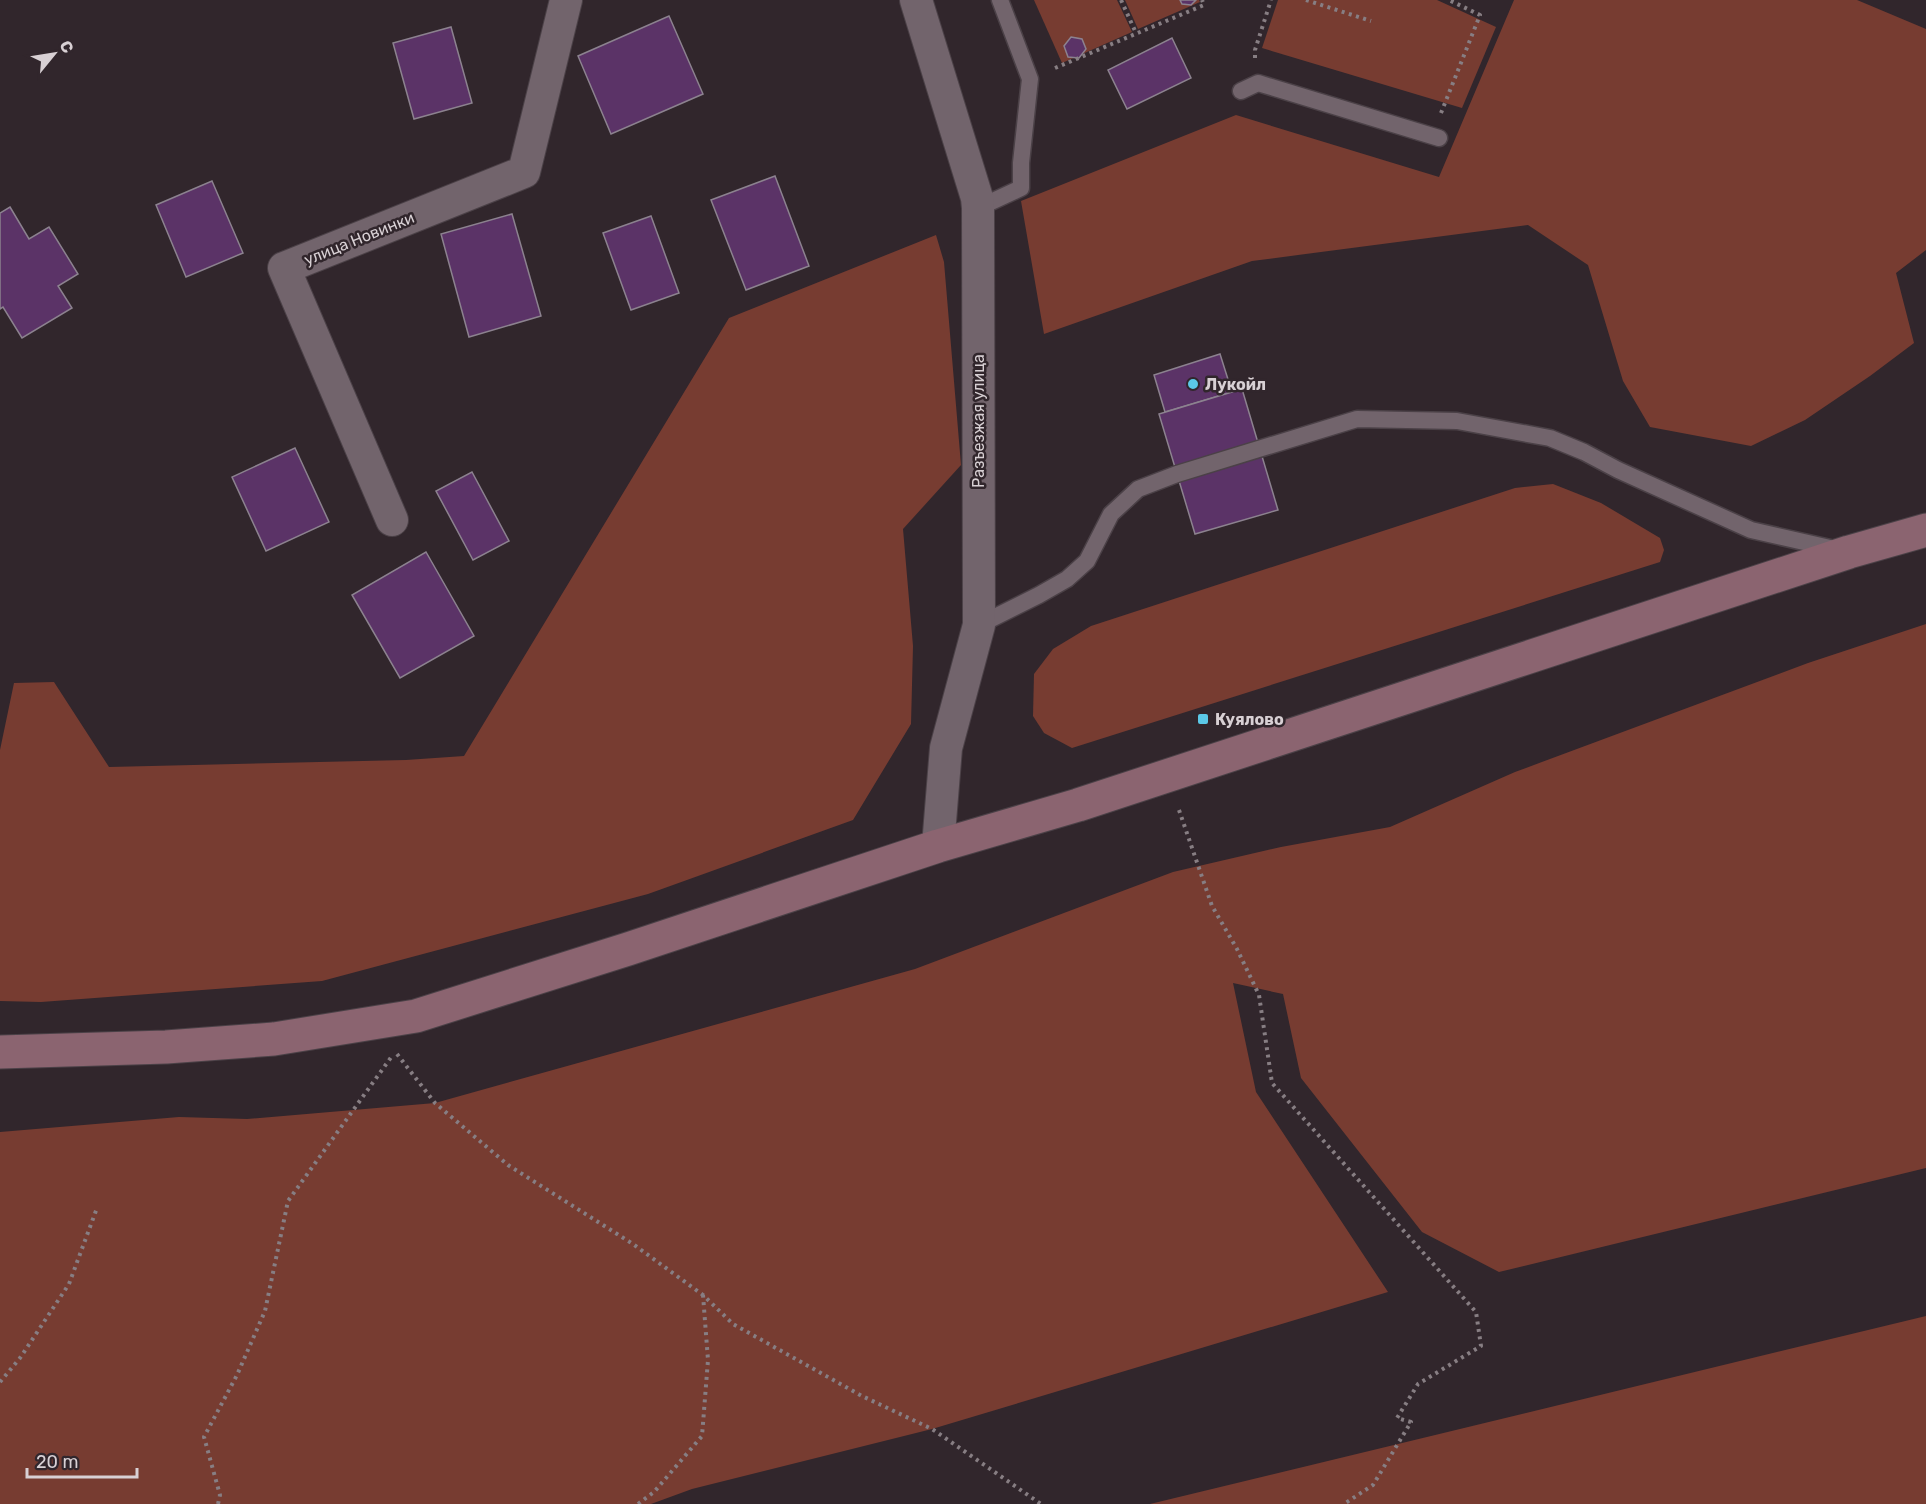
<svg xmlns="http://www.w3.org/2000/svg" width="1926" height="1504" font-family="Rubik,sans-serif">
<rect width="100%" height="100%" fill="#31262c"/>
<!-- green -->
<g fill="#773c31">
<polygon points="1034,0 1117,0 1132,32 1062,63"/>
<polygon points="1125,0 1199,0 1200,2 1138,29"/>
<polygon points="1278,0 1437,0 1496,27 1462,108 1262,48"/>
<polygon points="1514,0 1857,0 1926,29 1926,250 1896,273 1914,343 1870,376 1805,420 1751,446 1650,427 1623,381 1588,265 1528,225 1252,261 1044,334 1021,201 1236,115 1439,177"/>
<polygon points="936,235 944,262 961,465 903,529 913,646 911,724 853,820 648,894 322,981 41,1002 0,1001 0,750 14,683 54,682 109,767 406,760 464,756 729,318"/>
<polygon points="1553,484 1601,503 1660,538 1664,550 1660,562 1072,748 1044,733 1033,716 1034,674 1053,649 1091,626 1515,488"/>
<polygon points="1926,624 1926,1168 1499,1272 1422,1232 1301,1078 1283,994 1233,983 1256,1092 1388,1292 932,1429 692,1489 651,1504 0,1504 0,1132 179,1117 247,1119 435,1103 915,969 1173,872 1281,847 1390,827 1515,772 1808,663"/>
<polygon points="1926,1316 1926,1504 1150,1504"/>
</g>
<!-- building -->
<g fill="#5b3367" stroke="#8c828f" stroke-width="1.5">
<polygon points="1180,0 1196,0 1191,5 1182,4"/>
<polygon points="669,16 703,94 611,134 578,56"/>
<polygon points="451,27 472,103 414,119 393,43"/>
<polygon points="1071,37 1082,39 1086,49 1079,58 1068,57 1064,46"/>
<polygon points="1172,38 1191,78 1127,109 1108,70"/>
<polygon points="775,176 809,266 746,290 711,200"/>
<polygon points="212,181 243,253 186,277 156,205"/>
<polygon points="10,207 29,239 49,227 78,274 58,286 72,308 22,338 3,307 0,309 0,213"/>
<polygon points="512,214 541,316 469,337 441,234"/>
<polygon points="651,216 679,293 631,310 603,233"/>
<polygon points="1220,354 1232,392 1165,412 1154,375"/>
<polygon points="1242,389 1278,510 1195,534 1159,414"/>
<polygon points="295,448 329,522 266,551 232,477"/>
<polygon points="472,472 509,541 473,560 436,491"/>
<polygon points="426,552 474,636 400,678 352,595"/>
</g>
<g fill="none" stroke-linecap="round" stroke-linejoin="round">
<defs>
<g id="service">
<polyline points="1241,91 1258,83 1439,138"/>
<polyline points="978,208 1021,188 1021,163 1030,79 1000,0"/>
<polyline points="979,625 1039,595 1067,579 1087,561 1111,514 1138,489 1177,474 1357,419 1457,421 1550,438 1584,452 1618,470 1751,530 1839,550"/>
</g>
<g id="minor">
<polyline points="916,0 977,198 978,208 979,625 946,748 938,846"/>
<polyline points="392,520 284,268 524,172 566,0"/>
</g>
<polyline id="secondary" points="0,1052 166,1047 274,1039 416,1016 628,949 938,846 1078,805 1849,552 1926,530"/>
</defs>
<!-- service casing -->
<use href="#service" stroke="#4b4147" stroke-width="19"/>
<!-- minor casing -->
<use href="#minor" stroke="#4b4147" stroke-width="34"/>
<!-- secondary casing -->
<use href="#secondary" stroke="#4b4147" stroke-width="35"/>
<!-- path -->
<g stroke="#877e83" stroke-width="4" stroke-dasharray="3 4.5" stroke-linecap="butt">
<polyline points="1121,0 1136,33"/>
<polyline points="1306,0 1371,21"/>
<polyline points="1255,58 1255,50 1271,0"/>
<polyline points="1055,68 1204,5 1202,0"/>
<polyline points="1441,113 1480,15 1449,0"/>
<polyline points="1179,810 1212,906 1237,949 1259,995 1272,1083 1476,1312 1481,1346 1418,1384 1397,1418 1411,1422 1373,1485 1344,1504"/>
<polyline points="397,1054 435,1103 508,1165 633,1244 703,1295 733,1324 862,1396 932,1429 1041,1504"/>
<polyline points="0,1382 20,1358 69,1284 97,1208"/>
<polyline points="218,1504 220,1495 204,1437 237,1375 265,1311 288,1201 392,1056"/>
<polyline points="638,1504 654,1492 702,1436 708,1360 703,1295"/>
</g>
<!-- service -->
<use href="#service" stroke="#72646c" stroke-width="16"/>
<!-- minor -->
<use href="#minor" stroke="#72646c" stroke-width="32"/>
<!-- secondary -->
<use href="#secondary" stroke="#8b6470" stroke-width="33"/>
</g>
<!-- markers -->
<g fill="#5bc8e7" stroke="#31262c" stroke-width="2">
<circle cx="1193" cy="384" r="6"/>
<rect x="1197" y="713" width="12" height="12" rx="3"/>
</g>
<g text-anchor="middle" stroke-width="5" stroke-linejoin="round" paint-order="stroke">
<!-- street labels -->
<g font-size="16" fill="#d8d0d4" stroke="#31262c">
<text transform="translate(359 238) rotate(-22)" y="6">улица Новинки</text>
<text transform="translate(978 421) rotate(-90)" y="6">Разъезжая улица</text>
</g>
<!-- poi labels -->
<g font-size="16" font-weight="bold" fill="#d8d0d4" stroke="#31262c" text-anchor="start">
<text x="1205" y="390">Лукойл</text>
<text x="1215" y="725">Куялово</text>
</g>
</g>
<!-- north arrow -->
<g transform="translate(54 54) rotate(60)" stroke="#31262c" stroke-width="4.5" paint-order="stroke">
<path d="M0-4.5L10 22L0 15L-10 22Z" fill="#d8d0d4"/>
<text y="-9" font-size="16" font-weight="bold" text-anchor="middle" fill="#d8d0d4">С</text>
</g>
<!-- scale -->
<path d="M27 1468v9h110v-9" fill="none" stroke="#d8d0d4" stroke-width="3"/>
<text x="36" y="1468" font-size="18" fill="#d8d0d4" stroke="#31262c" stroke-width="4.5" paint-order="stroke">20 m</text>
</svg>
